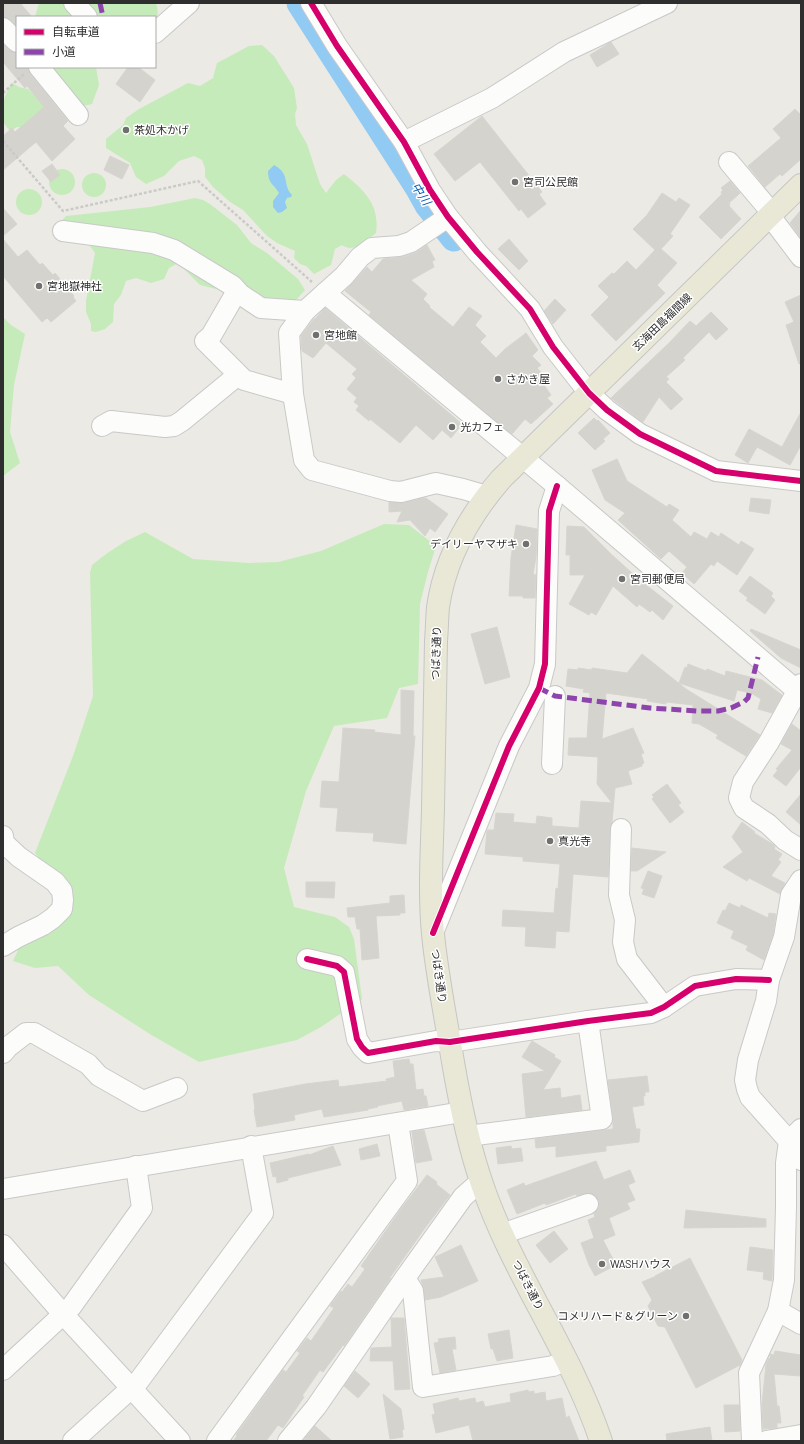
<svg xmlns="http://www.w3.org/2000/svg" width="804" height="1444" font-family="Barlow,'Noto Sans JP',sans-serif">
<rect width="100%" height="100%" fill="#eceae4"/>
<!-- green -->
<g fill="#c6ebba">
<path d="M39,3H156C158,9 159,17 155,23V17H35Z"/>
<path d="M262,45L274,56L294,88L297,108L295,114L296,125L307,144L320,184L326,193L336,180L344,174C365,191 380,205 376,233C367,240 354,254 342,245L335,249L331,265L314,274L306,266L300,264L294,258L295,251L277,243L267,236L243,210L230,202L213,187L205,177V168L202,160L194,156L179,161L164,176L146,184L136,177L130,163L106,148V139L123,125L126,118L139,109L188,83L200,86L213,78L217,63L249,46Z"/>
<polygon points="35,67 96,67 99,85 92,104 79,107"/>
<path d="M12,83L19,87L28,89L49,110L23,127H17L10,131L3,122C3,104 2,99 12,83Z"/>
<circle cx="62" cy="182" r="13"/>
<circle cx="94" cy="185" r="12"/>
<circle cx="29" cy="202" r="13"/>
<polygon points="195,198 203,200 210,204 237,225 251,243 267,253 298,279 305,290 297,299 291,303 269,303 226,289 216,289 200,285 178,263 169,268 164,279 151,283 136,278 126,281 121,295 114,304 113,322 105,329 96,332 91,331 91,324 86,312 86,301 95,253 87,242 61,221 66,216 150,207"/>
<polygon points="3,317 11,325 25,334 14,385 10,432 20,463 3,476"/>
<polygon points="384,524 409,525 436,546 428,572 420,604 418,684 399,688 387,718 334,726 306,791 284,868 294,907 335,917 349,927 354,939 362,999 321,1027 297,1040 199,1062 153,1036 89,995 58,966 35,968 13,961 24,937 72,898 35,853 73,756 93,696 90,573 92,565 106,554 126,541 145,532 193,559 249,563 278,562 321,551"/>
</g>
<!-- water -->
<path fill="#91caf3" d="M274,165C291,174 282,185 292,195L291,197L287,198L285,202L287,208L282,212L278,213L273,207V201L279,193C274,184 268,184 268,171Z"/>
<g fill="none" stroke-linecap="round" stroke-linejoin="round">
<!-- river -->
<polyline stroke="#91caf3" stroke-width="27" points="300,3 418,187 428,205 454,238"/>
</g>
<!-- building -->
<g fill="#d5d3ce" stroke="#d7d5cf">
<polygon points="3,3 20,3 32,17 17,17 17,26 11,20 3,17"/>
<polygon points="611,42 619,54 597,67 590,55"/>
<polygon points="3,44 9,50 17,53 17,67 28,67 30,74 68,121 63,126 75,139 52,161 36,142 3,170 3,136 12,128 15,132 44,107 27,86 25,88 3,62"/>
<polygon points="128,67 138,67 155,80 140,102 116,84"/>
<polygon points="795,109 801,115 801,159 782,176 780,174 765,187 748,166 781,138 773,129"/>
<polygon points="482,116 542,192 539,194 546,204 528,218 521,209 519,211 480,162 455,181 434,154"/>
<polygon points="110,156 129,165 122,179 104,170"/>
<polygon points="52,164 60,175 51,182 42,171"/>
<polygon points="730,181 740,193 729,203 730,204 729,206 741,219 721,239 699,217 722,194 721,192 723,190 721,188"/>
<polygon points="662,193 676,202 679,198 690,205 670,234 673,236 661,249 677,263 657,285 665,293 616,341 591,315 609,297 598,286 612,273 614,274 627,261 636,270 655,250 633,229 647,215"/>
<polygon points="3,208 17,224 3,236"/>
<polygon points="801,210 801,238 790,223"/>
<polygon points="3,239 18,257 27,250 40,265 42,263 53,275 55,273 74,296 73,297 76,301 51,322 47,318 42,322 3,276"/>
<polygon points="509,239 528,261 519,270 498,249"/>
<polygon points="427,245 435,260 432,261 434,267 411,280 427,294 423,299 430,306 429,307 453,327 469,307 482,316 475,325 486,336 480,342 496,358 505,349 526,333 538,350 532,356 541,365 537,368 546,378 545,379 547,381 544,385 551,395 547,398 553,404 531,424 525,419 512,434 369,315 371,312 345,291 367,267 372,272 383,259 403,257 415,253"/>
<polygon points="801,295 801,364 799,364 786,325 794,322 785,302"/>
<polygon points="555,299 566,310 553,324 544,311"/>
<polygon points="325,308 462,424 451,438 442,430 433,440 416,425 400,443 370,419 369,421 356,410 359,406 354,402 357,398 347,389 356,378 352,374 357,369 326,343 313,358 302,351 301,336 314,319 315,319"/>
<polygon points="711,312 728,329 716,340 709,332 683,358 685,360 666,377 669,379 666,382 683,399 671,410 659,397 643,422 611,398 669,343 690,321 696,326"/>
<polygon points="801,412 801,445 790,465 757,447 748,463 735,455 749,429 782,447"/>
<polygon points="594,418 597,421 598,420 610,433 603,439 605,441 595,450 578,433"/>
<polygon points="617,459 627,481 667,507 669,504 679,510 672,520 691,537 694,532 707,539 711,532 719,537 721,533 739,545 741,541 754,549 737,575 717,561 714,566 711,564 694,584 682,573 687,567 669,551 661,559 618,520 625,513 605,500 592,470"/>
<polygon points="422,498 426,498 448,514 435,532 430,528 425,536 410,520 397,522 402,511 389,512 389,502 404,503"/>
<polygon points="751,498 771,500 769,514 749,511"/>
<polygon points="516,525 537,529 536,557 533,574 536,575 535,598 523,598 523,596 509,596 511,558"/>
<polygon points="567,526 584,527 612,555 641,581 673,606 663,620 652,610 650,612 639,604 637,607 613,586 596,615 591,612 589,615 569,604 585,575 570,575 570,555 566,555"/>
<polygon points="750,576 773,593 771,596 775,600 765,614 746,600 748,598 739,591"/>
<polygon points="497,627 510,677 485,684 471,634"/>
<polygon points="751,629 801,650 801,668 781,658 750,631"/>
<polygon points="642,654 686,689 760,735 746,756 716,738 718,735 699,724 692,723 693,705 666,702 666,704 647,701 648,699 606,693 602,739 633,728 644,753 641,754 644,763 642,764 642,766 628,771 632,784 615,788 612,822 610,829 608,877 573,874 569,932 556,931 555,948 525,946 526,927 502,926 503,910 554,913 556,888 558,889 560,864 523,861 523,857 485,854 487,831 487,830 494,830 496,813 514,814 513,822 536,824 537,816 552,818 552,826 579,828 581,801 612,803 597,784 598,757 568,755 569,738 587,738 590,693 583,692 584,689 566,686 568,669 578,670 578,668 592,670 592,668 627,673"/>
<polygon points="688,664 706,671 707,669 725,676 726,671 762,680 782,695 772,713 758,709 761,699 751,693 737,690 734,701 679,683 685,667 687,668"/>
<polygon points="401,690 414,691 413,736 415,736 406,844 373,841 374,833 336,831 338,808 320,807 322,781 339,782 343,728 375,730 374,732 401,735"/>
<polygon points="792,724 801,731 801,767 786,786 773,776 778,770 776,769 792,750 781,744"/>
<polygon points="667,784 681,803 678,805 684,812 670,823 652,799 654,797 652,795"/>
<polygon points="801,794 801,825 786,812"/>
<polygon points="742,822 755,832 754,833 774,845 775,847 774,849 782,854 778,860 781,862 771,876 785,883 780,894 749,878 747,881 723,867 743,852 732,837"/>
<polygon points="632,848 666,852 637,871 631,871"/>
<polygon points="648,871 662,876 654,898 642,894 644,889 641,888"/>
<polygon points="306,882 335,882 334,898 306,897"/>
<polygon points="404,895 405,913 400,913 400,915 376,916 379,958 362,960 360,929 357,929 355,917 348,917 347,908 390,903 390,896"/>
<polygon points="729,903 740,908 741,905 768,918 769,913 776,914 773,934 764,960 746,950 748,946 731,938 734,931 717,923 723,910 725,911"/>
<polygon points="532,1041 555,1055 554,1057 561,1061 543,1090 560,1088 561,1098 580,1095 582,1110 526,1117 522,1074 545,1071 522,1057"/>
<polygon points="409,1059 410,1064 413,1064 416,1090 423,1089 424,1096 426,1096 428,1106 404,1110 402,1101 377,1106 378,1107 368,1109 368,1110 324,1117 322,1109 294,1115 295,1120 257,1127 254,1110 255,1109 253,1094 305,1084 338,1080 339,1087 387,1081 386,1079 395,1077 393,1061"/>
<polygon points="647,1076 649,1092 645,1092 645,1096 643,1096 644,1105 632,1107 636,1129 640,1129 639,1142 606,1146 606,1151 556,1157 556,1146 536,1148 535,1139 613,1129 613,1117 608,1080"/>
<polygon points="424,1130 432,1160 416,1163 412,1132"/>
<polygon points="377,1144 380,1156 361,1160 359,1149"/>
<polygon points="333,1146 341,1165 288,1178 288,1180 277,1183 276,1176 273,1177 270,1163 309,1154 309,1155"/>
<polygon points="511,1146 512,1149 521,1148 523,1161 498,1164 496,1148"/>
<polygon points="596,1161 604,1180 630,1170 635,1182 628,1185 635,1200 627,1203 630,1209 609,1218 615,1235 603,1240 616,1265 595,1276 589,1265 581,1243 594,1238 588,1220 595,1217 594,1214 597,1211 599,1207 599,1201 596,1196 590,1193 577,1196 576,1194 546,1205 545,1203 517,1214 507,1190 524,1183 525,1186"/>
<polygon points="427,1175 437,1182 436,1184 450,1195 425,1228 389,1279 391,1278 344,1346 343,1345 323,1372 320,1370 302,1396 304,1397 283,1428 278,1425 266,1441 233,1441 237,1436 236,1435 283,1370 286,1372 300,1353 297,1351 307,1338 311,1341 334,1308 330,1306 341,1291 342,1292 348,1284 352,1287 365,1269 361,1266 401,1209"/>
<polygon points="686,1210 766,1219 766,1227 684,1228"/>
<polygon points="554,1231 568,1249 550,1263 536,1245"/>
<polygon points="461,1245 478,1281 441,1297 425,1300 424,1289 421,1280 444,1277 435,1257"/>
<polygon points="750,1247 773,1250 772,1281 763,1279 764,1272 747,1270"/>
<polygon points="690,1258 742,1360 740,1365 696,1388 665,1327 658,1326 648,1306 652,1300 642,1282 654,1277 654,1279 655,1276"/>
<polygon points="391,1318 404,1318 410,1389 395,1390 393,1361 370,1361 371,1348 392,1347"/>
<polygon points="509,1330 513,1358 497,1361 493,1349 491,1349 488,1334"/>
<polygon points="455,1337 456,1349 452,1349 456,1370 440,1373 434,1343 439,1342 438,1339"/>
<polygon points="775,1351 801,1355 801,1376 774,1374 777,1406 779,1406 781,1423 777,1423 777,1428 763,1429 762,1404 766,1364 769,1358 770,1359 770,1354 774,1355"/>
<polygon points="355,1371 370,1384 358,1398 344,1386"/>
<polygon points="528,1390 529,1392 534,1391 534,1394 545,1392 546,1401 562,1398 566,1418 569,1416 579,1441 473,1441 469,1425 436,1433 432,1415 435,1414 433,1404 458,1398 459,1401 475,1398 476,1403 483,1401 485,1407 511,1402 510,1394"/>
<polygon points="383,1394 401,1409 404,1429 402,1430 403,1437 390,1439"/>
<polygon points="724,1405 739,1405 740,1431 725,1432"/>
<polygon points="315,1426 332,1441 303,1441"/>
<polygon points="710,1427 712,1441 667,1441 666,1434"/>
</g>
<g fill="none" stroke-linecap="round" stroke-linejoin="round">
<defs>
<g id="minor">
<polyline points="74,3 87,17"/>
<polyline points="311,3 337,46 404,142 430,190 448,217 477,252 530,309 553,347 589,393 607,410 640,434 716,471 801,481"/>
<polyline points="3,28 17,42"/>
<polyline points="155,33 189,3"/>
<polyline points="39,67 78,115"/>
<polyline points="404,142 492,98 564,52 667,3"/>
<polyline points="729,162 772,213"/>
<polyline points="770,216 801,257"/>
<polyline points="63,231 153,243 174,250 233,286 240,294 261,308 305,311 344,276 360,257 372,248 399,246 411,242 448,217"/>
<polyline points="237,291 211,336 205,341 244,380 293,394"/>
<polyline points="325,293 557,486 801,694"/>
<polyline points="305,311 289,333 293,394 304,460 312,470 390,491 401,492 436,483 463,489 487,496"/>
<polyline points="102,426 111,421 165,427 174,426 182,421 238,375"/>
<polyline points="801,684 769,742 743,782 739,798 744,808 768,824 785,840 801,850"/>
<polyline points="552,764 555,696"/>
<polyline points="621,829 619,895 625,920 623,942 627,959 664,1007"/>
<polyline points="3,836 4,843 19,857 55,882 62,891 63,900 62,909 53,918 43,925 18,937 3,946"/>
<polyline points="801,880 791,895 784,937 769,980 766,1001 748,1060 745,1080 747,1089 750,1097 789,1141 801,1160"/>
<polyline points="433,933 509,746 539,688 545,664 549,511 557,486"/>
<polyline points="307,959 337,966 344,972 357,1039 362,1047 368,1053 436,1041 450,1042 588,1021 651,1013 664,1007 695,986 736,979 769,980"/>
<polyline points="3,1053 8,1047 26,1033 34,1033 88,1064 99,1076 143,1101 177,1088"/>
<polyline points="468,1136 602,1119 588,1021"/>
<polyline points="3,1189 462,1112"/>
<polyline points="502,1234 588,1204"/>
<polyline points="3,1245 63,1314 180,1441"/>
<polyline points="405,1278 413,1291 423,1387 553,1366 567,1360"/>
<polyline points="778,1311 801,1324"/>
<polyline points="3,1370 71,1307 142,1208 136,1166"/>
<polyline points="73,1441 138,1382 263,1213 251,1146"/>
<polyline points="217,1441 407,1181 398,1123"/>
<polyline points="288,1441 316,1407 405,1278 463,1197 481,1181"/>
<polyline points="752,1441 749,1373 778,1311 784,1280 786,1207 786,1163 789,1141 801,1129"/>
<polyline points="766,1441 801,1435"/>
</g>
<path id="major" d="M601,1441C571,1351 512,1273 482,1184C468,1144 460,1103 453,1062C446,1019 437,976 433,934C429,892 432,850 433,808C434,753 435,697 436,641C437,630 437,618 438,607C445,559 469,516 501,479L801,185"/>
</defs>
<!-- minor casing -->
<use href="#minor" stroke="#c9c8c9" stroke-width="22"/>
<!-- major casing -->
<use href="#major" stroke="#c6c6c4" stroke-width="24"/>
<!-- path -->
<g stroke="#cacac9" stroke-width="2.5" stroke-dasharray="3 2" stroke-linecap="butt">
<polyline points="3,93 24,74"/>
<polyline points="3,141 63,211 198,181 312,282"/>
</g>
<!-- minor -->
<use href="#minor" stroke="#fcfcfb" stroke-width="20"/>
<!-- major -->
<use href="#major" stroke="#e9e7d5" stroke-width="22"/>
<!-- quiet -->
<g stroke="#8e44ad" stroke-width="5" stroke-dasharray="10 5" stroke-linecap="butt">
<polyline points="100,3 103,17"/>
<polyline points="539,688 555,696 650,708 697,711 718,711 731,708 744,702 748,698 758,657"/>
</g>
<defs>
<g id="cycleway">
<polyline points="311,3 337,46 404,142 430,190 448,217 477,252 530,309 553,347 589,393 607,410 640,434 716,471 801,481"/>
<polyline points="433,933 509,746 539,688 545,664 549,511 557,486"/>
<polyline points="307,959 337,966 344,972 357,1039 362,1047 368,1053 436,1041 450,1042 588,1021 651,1013 664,1007 695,986 736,979 769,980"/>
</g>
</defs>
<!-- cycleway casing -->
<use href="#cycleway" stroke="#fff" stroke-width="8"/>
<!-- cycleway -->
<use href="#cycleway" stroke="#d6006c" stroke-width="6"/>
</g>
<!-- markers -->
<g fill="#70706e" stroke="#fff" stroke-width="1.5">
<circle cx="126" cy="130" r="4"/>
<circle cx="515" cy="182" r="4"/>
<circle cx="39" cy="286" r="4"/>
<circle cx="316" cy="335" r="4"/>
<circle cx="498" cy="379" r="4"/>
<circle cx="452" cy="427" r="4"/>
<circle cx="526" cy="544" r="4"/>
<circle cx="622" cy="579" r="4"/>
<circle cx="550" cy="841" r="4"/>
<circle cx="602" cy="1264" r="4"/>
<circle cx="686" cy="1316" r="4"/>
</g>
<g text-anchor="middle" stroke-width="3" stroke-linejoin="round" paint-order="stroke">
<!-- poi labels -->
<g font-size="11" fill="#2e2e2e" stroke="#fff" text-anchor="start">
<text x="134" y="134">茶処木かげ</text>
<text x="523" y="186">宮司公民館</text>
<text x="47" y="290">宮地嶽神社</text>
<text x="324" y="339">宮地館</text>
<text x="506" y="383">さかき屋</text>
<text x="460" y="431">光カフェ</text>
<text x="518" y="548" text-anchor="end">デイリーヤマザキ</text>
<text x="630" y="583">宮司郵便局</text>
<text x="558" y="845">真光寺</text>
<text x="610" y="1268">WASHハウス</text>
<text x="678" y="1320" text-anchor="end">コメリハード＆グリーン</text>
</g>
<!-- street labels -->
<g font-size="11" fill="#2e2e2e" stroke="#fff">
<text transform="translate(662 322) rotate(-44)" y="4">玄海田島福間線</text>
<text transform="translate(436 653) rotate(-88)" y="4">つばき通り</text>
<text transform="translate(439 976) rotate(82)" y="4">つばき通り</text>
<text transform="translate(528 1285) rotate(63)" y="4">つばき通り</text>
</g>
<!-- water labels -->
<g font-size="12" font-style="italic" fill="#0156af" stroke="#fff">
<text transform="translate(421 194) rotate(57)" y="4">中川</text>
</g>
</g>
<!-- border -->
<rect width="804" height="1444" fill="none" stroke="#2e2e2e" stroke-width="8"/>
<!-- legend -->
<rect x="16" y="16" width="140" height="52" fill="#ffffff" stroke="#ababab"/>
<rect x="24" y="29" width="20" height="6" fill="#d6006c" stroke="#ababab"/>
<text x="52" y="36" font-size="12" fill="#2e2e2e">自転車道</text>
<rect x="24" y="49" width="20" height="6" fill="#8e44ad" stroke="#ababab"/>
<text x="52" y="56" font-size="12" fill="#2e2e2e">小道</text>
</svg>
